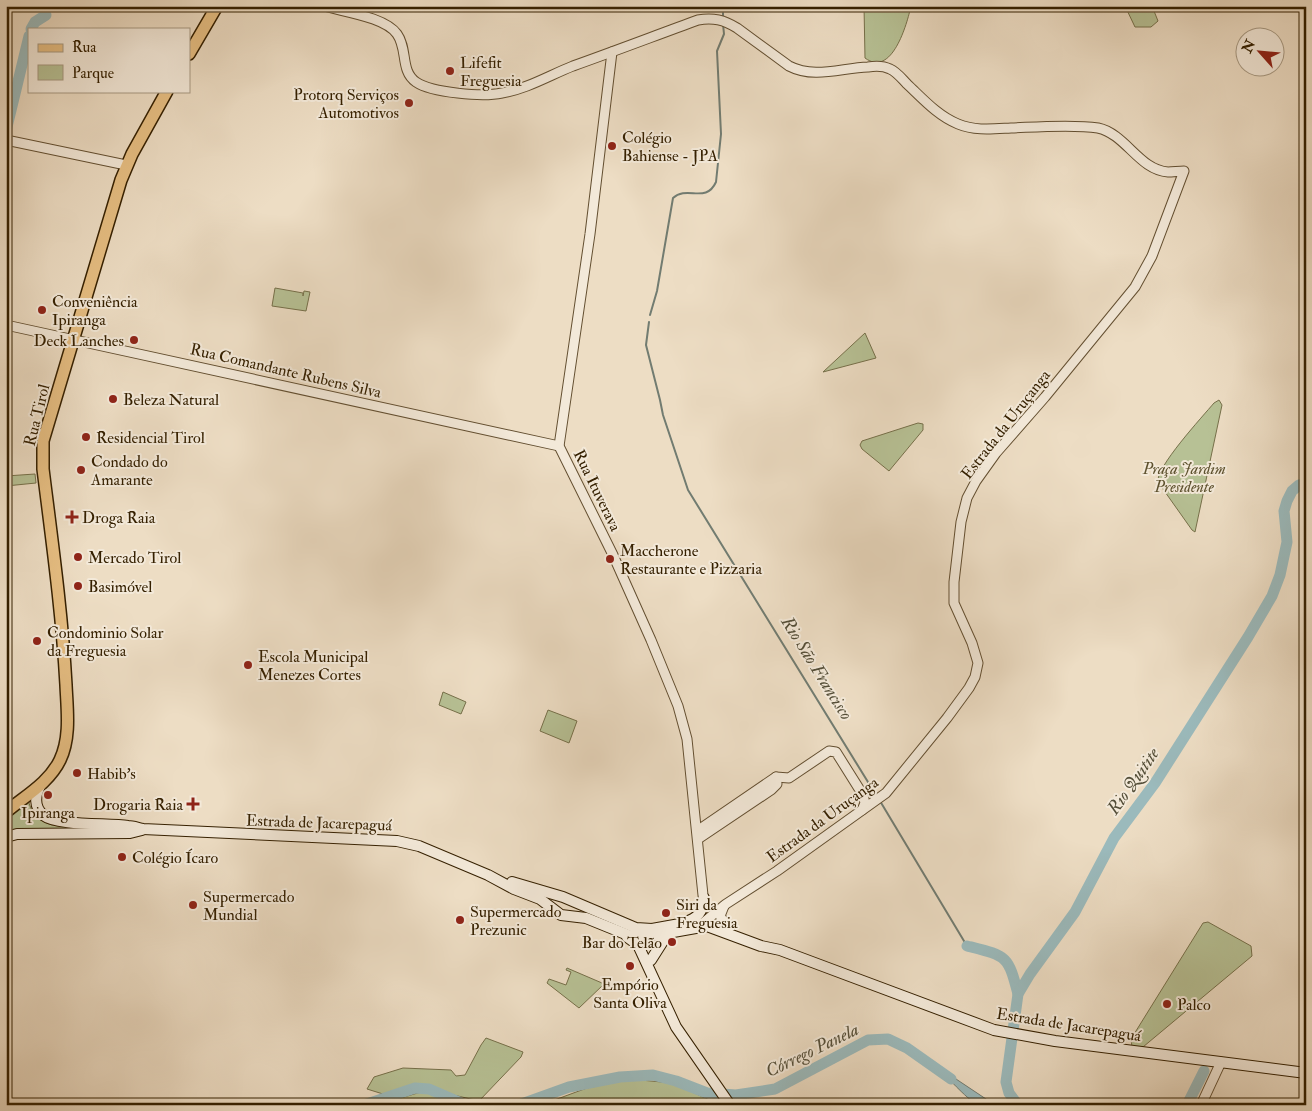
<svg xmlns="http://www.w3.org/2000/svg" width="1312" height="1111" font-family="'IM FELL Double Pica',serif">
<rect width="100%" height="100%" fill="#edddc4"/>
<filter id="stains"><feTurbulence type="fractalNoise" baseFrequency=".004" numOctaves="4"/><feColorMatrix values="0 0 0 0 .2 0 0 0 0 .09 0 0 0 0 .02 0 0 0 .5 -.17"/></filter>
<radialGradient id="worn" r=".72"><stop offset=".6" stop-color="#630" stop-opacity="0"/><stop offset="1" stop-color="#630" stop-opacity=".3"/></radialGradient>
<!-- green -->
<g fill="#b7c195" stroke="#76704a">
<path d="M864,6H911C907,24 892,78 865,58Z"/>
<polygon points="1125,6 1152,6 1158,21 1151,27 1135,27"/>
<polygon points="275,288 303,293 303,296 304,291 310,292 306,311 272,306"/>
<polygon points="865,333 876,358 823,372"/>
<path d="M1219,400L1222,405L1195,532L1192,530L1158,482C1155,468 1203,416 1214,403Z"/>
<polygon points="918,423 923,424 923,430 889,471 862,449 860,445 862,441"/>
<polygon points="35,474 36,483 6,486 6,476"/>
<polygon points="443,692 466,702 461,714 439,705"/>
<polygon points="548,710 577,721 569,743 540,731"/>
<path d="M28,799C31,813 38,821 52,825L101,827L102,829H22L6,832V816Z"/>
<polygon points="1208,922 1251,946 1252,956 1143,1047 1132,1047 1131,1039 1203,923"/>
<polygon points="567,968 602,983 603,985 579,1008 547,983 549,979 566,985 571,972 566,970"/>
<polygon points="486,1038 523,1052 521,1057 479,1101 445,1093 409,1090 383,1094 367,1089 374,1077 403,1068 451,1070 456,1076 465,1075 481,1045"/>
<polygon points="630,1079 672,1083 721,1105 541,1105 587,1088"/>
<polygon points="421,1092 440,1094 459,1105 377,1105"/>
</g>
<!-- water -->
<path fill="#9bbabc" stroke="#727c71" d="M940,1071L950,1075L995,1105C990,1105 983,1106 979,1105C969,1102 949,1078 940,1071Z"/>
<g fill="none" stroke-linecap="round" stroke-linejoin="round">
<!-- stream -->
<g stroke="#727c71" stroke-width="2">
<polyline points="723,6 723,19"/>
<path d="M650,315L657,291L673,198C687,185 706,204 716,182L721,134L717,51L724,34L723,24"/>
<polyline points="649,322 646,345 660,400 663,415 688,490 876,795"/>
<polyline points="880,801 967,946"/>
</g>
<!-- river -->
<g stroke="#9bbabc" stroke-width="11">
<polyline points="31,29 35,22 46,15"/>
<polyline points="6,131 29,36"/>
<path d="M967,946C1007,956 1008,955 1018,994"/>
<polyline points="364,1105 415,1088 429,1089 466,1105"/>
<polyline points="519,1105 569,1087 620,1077 653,1075 676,1081 707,1093 736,1095 775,1089 868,1040 888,1039 907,1048 951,1079"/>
<polyline points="1018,1105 1009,1093 1006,1082 1018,994 1030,974 1075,912 1114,838 1155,783 1248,637 1272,596 1280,575 1287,542 1284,511 1287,501 1292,491 1299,485 1306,483"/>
<polyline points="1187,1105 1204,1071"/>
</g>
<defs>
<g id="tertiary">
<path d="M324,6C344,12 385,17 397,34C408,49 400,71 416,82C432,93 483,97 502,93C527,89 550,75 573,66C615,51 657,35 698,20C713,17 724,20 737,28L789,66C814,79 841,68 868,67C874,66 884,66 890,69C897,72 902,79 907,84C923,99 938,116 958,124C975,131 992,129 1011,128C1036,127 1073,124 1098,128C1126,134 1139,170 1168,172C1173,172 1179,171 1184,171L1152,256L1135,287L1045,397L996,453L976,481L967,498L961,522L954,582V603L972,643L978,663L975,677L969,688L947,718L886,793L777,871L726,904L698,927"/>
<polyline points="612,52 590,234 559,446 613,555 651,640 678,706 687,739 704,905"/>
<polyline points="6,140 126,165"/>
<polyline points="6,325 559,446"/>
<polyline points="697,831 776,777 789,778 829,751 836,752 863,795 865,803 862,810"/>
<polyline points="698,839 771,790 777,784 776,777"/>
<polyline points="724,906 720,916 725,923 730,927"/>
<polyline points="1201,1105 1221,1062"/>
</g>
<g id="secondary">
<path d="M40,786C35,796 34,807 43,815C57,826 108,823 128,826C133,826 138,828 143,829L397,841L419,846L488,875L514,889L540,899L561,915L586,918L628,935L645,937L707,926L761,946L780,950L994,1030L1055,1041L1306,1073"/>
<polyline points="6,837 17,834 130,833 142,830"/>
<polyline points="512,882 563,897 636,928 652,929 691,922"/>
<path d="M685,922C698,918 703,912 704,898"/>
<polyline points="627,937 638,945 676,1027 730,1105"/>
<polyline points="651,960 665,938 671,933"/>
</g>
<g id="primary">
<polyline points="189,54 217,6"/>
<path d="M6,812C25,796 49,783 60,760C71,737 67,709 66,685C62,612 52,541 43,469V441L121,180L132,154L167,91"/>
</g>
</defs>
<!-- tertiary casing -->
<use href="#tertiary" stroke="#634f31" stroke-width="11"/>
<!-- secondary casing -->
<use href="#secondary" stroke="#352000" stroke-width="12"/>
<!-- primary casing -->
<use href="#primary" stroke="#352000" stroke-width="14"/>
<!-- tertiary -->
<use href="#tertiary" stroke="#f3e9d9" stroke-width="9"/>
<!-- secondary -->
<use href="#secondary" stroke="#f3e9d9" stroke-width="10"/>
<!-- primary -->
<use href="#primary" stroke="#e6be82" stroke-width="11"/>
</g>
<!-- markers -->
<g fill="#8f2418" stroke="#f3e9d9" stroke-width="2">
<circle cx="450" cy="71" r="5"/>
<circle cx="409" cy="103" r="5"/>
<circle cx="612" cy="146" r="5"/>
<circle cx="42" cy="310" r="5"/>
<circle cx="134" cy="340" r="5"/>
<circle cx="113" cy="399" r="5"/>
<circle cx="86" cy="437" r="5"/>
<circle cx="81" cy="470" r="5"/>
<path d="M69.5 509.5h5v5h5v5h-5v5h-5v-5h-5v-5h5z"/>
<circle cx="78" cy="557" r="5"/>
<circle cx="610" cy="559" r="5"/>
<circle cx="78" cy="586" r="5"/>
<circle cx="37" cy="641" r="5"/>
<circle cx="248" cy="665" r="5"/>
<circle cx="77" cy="773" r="5"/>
<circle cx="48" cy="795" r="5"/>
<path d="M190.5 796.5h5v5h5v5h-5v5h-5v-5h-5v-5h5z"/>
<circle cx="122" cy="857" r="5"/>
<circle cx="193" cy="905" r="5"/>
<circle cx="666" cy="913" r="5"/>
<circle cx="460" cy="920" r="5"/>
<circle cx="672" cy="942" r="5"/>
<circle cx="630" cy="966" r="5"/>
<circle cx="1167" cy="1004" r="5"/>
</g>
<g text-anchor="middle" stroke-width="4" stroke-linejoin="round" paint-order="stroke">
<!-- poi labels -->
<g font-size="16" fill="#352000" stroke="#f3e9d9" text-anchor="start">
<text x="460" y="68">Lifefit<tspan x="460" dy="18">Freguesia</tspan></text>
<text x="399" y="100" text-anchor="end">Protorq Serviços<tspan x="399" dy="18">Automotivos</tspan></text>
<text x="622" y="143">Colégio<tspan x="622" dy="18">Bahiense - JPA</tspan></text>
<text x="52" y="307">Conveniência<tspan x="52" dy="18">Ipiranga</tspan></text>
<text x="124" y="346" text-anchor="end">Deck Lanches</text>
<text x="123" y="405">Beleza Natural</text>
<text x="96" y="443">Residencial Tirol</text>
<text x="91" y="467">Condado do<tspan x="91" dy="18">Amarante</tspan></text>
<text x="82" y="523">Droga Raia</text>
<text x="620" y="556">Maccherone<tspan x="620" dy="18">Restaurante e Pizzaria</tspan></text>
<text x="88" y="563">Mercado Tirol</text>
<text x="88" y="592">Basimóvel</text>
<text x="47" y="638">Condominio Solar<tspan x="47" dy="18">da Freguesia</tspan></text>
<text x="258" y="662">Escola Municipal<tspan x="258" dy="18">Menezes Cortes</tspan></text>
<text x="87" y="779">Habib's</text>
<text x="183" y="810" text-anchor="end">Drogaria Raia</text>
<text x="48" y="818" text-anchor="middle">Ipiranga</text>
<text x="132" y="863">Colégio Ícaro</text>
<text x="203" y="902">Supermercado<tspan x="203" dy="18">Mundial</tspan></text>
<text x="676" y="910">Siri da<tspan x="676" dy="18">Freguesia</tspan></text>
<text x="470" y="917">Supermercado<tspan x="470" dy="18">Prezunic</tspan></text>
<text x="662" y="948" text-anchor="end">Bar do Telão</text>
<text x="630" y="990" text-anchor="middle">Empório<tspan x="630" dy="18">Santa Oliva</tspan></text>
<text x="1177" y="1010">Palco</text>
</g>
<!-- street labels -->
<g font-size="16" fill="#352000" stroke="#f3e9d9">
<text transform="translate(286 370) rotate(13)" y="6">Rua Comandante Rubens Silva</text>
<text transform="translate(36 415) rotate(-76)" y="6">Rua Tirol</text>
<text transform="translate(1005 424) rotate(-52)" y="6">Estrada da Uruçanga</text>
<text transform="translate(598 490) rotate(64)" y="6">Rua Ituverava</text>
<text transform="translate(822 819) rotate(-36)" y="6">Estrada da Uruçanga</text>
<text transform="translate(319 822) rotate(2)" y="6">Estrada de Jacarepaguá</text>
<text transform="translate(1069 1024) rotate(9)" y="6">Estrada de Jacarepaguá</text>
</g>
<!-- park labels -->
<g font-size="16" font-style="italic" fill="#5c502d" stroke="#f3e9d9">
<text x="1184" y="474">Praça Jardim<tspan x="1184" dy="18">Presidente</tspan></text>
</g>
<!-- water labels -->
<g font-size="18" font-style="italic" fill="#544e38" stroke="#f3e9d9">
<text transform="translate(817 668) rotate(58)" y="6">Rio São Francisco</text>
<text transform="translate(1133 781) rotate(-55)" y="6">Rio Quitite</text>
<text transform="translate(812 1050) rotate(-26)" y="6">Córrego Panela</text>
</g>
</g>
<!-- margin -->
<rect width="1312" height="1111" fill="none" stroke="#edddc4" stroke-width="25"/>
<rect x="8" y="8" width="1297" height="1096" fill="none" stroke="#352000" stroke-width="2.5"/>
<rect x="12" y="12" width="1287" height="1086" fill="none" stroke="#352000"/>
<!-- legend -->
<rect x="28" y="28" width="162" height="65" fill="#f3e9d9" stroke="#a79982"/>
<rect x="38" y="44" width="25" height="8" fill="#e6be82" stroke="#a79982"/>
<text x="72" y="52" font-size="15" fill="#352000">Rua</text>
<rect x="38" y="65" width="25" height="15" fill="#b7c195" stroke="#a79982"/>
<text x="72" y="78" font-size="15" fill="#352000">Parque</text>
<!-- north arrow -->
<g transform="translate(1260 52) rotate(297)"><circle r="24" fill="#f3e9d9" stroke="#a79982"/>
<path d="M0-4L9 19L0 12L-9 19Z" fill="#8f2418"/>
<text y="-8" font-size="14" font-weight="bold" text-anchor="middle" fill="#352000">N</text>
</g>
<rect width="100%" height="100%" filter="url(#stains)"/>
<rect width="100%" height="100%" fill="url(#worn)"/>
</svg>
